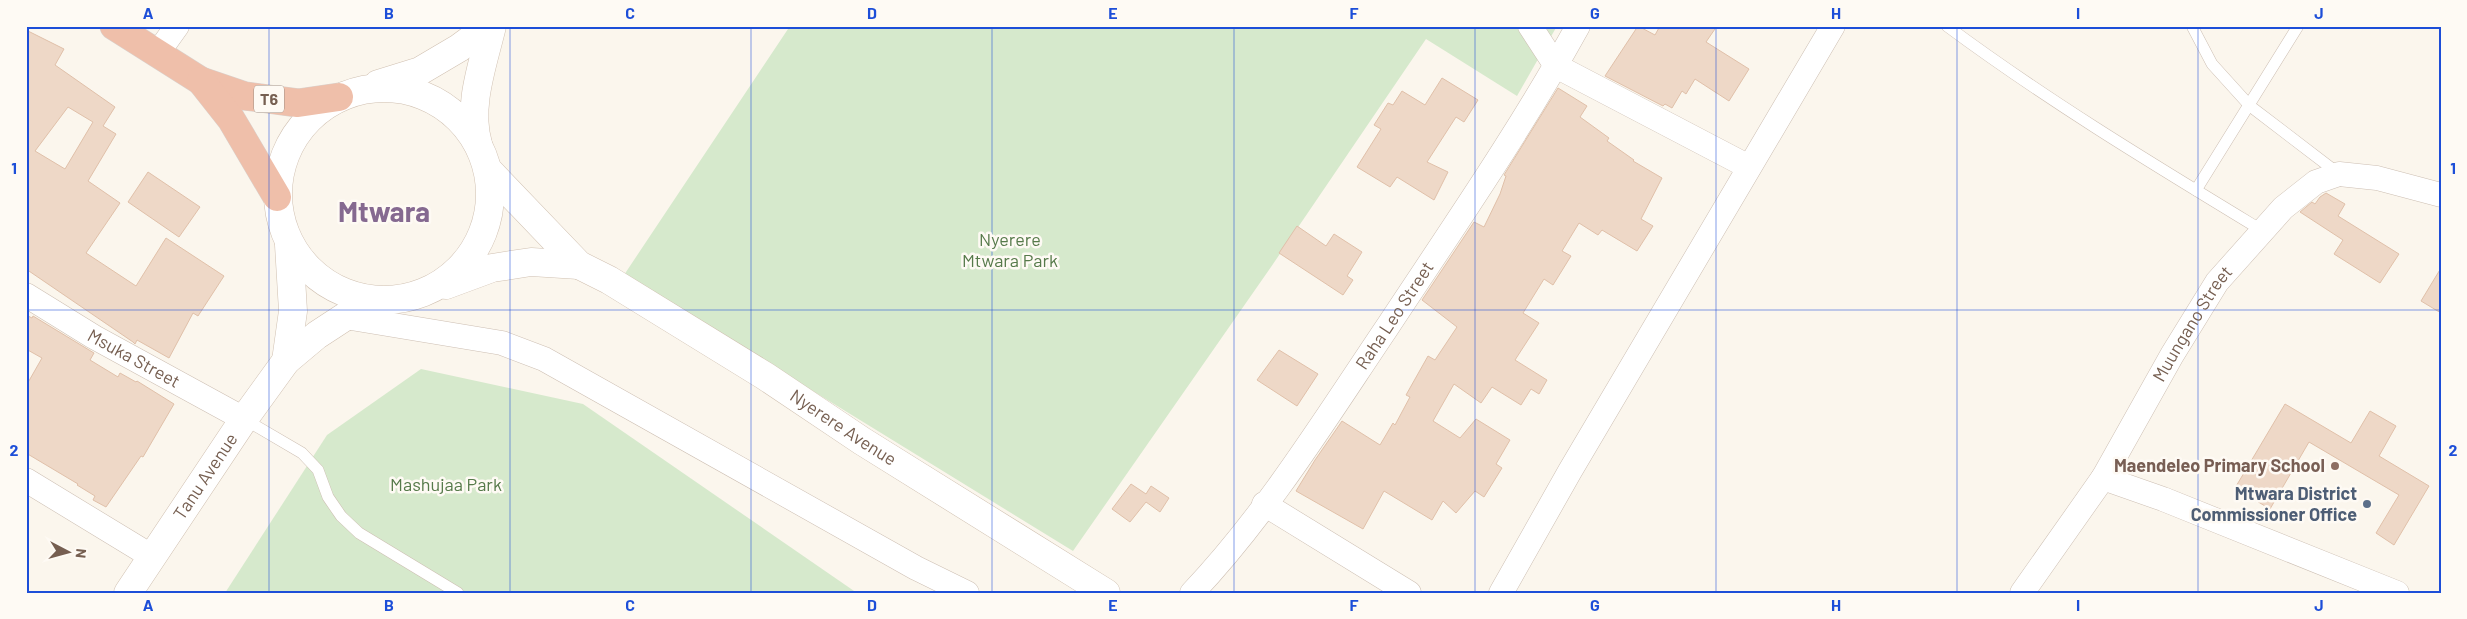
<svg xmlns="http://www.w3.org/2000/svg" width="2467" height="619" font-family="Barlow,sans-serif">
<rect width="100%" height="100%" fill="#fbf6ed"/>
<!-- green -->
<g fill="#d6e9cc">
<polygon points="790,26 1557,26 1517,96 1426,39 1271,267 1073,551 624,275"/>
<polygon points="421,369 583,404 857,593 225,593 327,435"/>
</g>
<!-- building -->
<g fill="#eed8c7" stroke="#e0c0a9" fill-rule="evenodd">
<polygon points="1638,26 1655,35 1660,26 1717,26 1706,42 1749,69 1729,101 1695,79 1686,94 1682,91 1672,108 1665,104 1663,106 1605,76"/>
<path d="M26,30L64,49L55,65L115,107L103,126L116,134L88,181L120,203L86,253L136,286L166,238L224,276L198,316L193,313L169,358L137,340L135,344L133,342L26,269ZM68,107L93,122L65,169L35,151Z"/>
<polygon points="1442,78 1478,100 1464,122 1456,117 1427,162 1448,172 1434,200 1397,177 1390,187 1357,167 1381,129 1374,125 1388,103 1393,105 1402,91 1425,105"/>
<polygon points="1558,88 1587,106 1580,117 1609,138 1607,141 1634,160 1633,161 1662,178 1641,219 1653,226 1637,251 1602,230 1598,235 1579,223 1562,251 1571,256 1553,285 1544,279 1523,313 1539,323 1515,360 1547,380 1539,394 1531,389 1521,405 1492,387 1481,403 1454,384 1433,421 1460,438 1476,419 1510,440 1496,464 1502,468 1484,497 1475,491 1456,513 1443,501 1432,520 1384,491 1363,529 1296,491 1315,460 1342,421 1380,445 1393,423 1395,425 1410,397 1406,395 1428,356 1435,360 1457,327 1422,300 1474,222 1484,227 1500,194 1506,176 1504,175"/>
<polygon points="148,172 200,207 179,237 128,202"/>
<polygon points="2326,193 2345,204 2338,216 2399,254 2380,283 2334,254 2343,240 2300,212 2312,202 2315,204 2320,197"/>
<polygon points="1297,226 1326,246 1334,234 1362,252 1347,276 1353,280 1343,295 1279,253"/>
<polygon points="2441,268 2441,313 2421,301"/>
<polygon points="26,315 32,318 33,316 94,353 90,360 118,377 120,373 136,382 137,381 174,404 143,457 141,456 106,507 93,500 95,496 77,485 78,484 26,453 26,386 42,358 26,349"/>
<polygon points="1279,350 1318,374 1297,406 1257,380"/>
<polygon points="2285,404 2351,443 2370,411 2396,426 2379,456 2429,486 2394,545 2376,533 2399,495 2309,442 2270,509 2235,488"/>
<polygon points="1131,484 1146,494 1151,486 1169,498 1160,512 1146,502 1130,522 1112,509"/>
</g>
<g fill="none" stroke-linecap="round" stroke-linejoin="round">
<defs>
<g id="lane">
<path d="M1947,26C2048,101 2156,166 2263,231"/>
<polyline points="2192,26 2212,64 2250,106 2339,174"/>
<polyline points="2196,190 2298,26"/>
<polyline points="244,419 302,453 318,470 328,497 341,516 359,533 458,593"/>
</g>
<g id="street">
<polyline points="1530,26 1556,66 1749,167"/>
<polyline points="157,54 177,26"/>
<path id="s1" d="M26,295L94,337L244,419"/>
<polyline points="345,317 502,343 544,359 916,568 967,593"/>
<polyline points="2103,478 2163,499 2397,593"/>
<polyline points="26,480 151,556"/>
<polyline points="1264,504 1409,593"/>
<path id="s2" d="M1192,593C1266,515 1326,418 1386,329C1452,229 1520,131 1578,26"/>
<polyline points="1501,593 1570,471 1833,26"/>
<path id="s3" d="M2022,593L2103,478L2172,355L2217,282L2283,208L2316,182L2339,174L2377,178L2441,195"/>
</g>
<g id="secondary">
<polyline points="378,84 420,71 459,48 489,26"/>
<circle cx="384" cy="194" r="106"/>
<path d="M478,144C467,106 483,64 492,26"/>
<path id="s4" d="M488,170L579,265L609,280L765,376L862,441L1106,593"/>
<polyline points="446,285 492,268 531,262 579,265"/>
<polyline points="286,361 293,311 289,245"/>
<path id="s5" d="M128,593L244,419L286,361L317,335L369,301"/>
</g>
<g id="highway">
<polyline points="114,26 201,81 245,96 298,103 339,97"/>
<polyline points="201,81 231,119 277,197"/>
</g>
</defs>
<!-- lane casing -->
<use href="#lane" stroke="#cdbfb3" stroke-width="12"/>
<!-- street casing -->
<use href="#street" stroke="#cdbfb3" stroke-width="25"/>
<!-- secondary casing -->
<use href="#secondary" stroke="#d0c0b1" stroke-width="29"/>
<!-- highway casing -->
<use href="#highway" stroke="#d9d2ce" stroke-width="29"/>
<!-- lane -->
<use href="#lane" stroke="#fff" stroke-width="11"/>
<!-- street -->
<use href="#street" stroke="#fff" stroke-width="24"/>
<!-- secondary -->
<use href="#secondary" stroke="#fff" stroke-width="28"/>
<!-- highway -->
<use href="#highway" stroke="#efbfaa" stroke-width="28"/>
</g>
<!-- grid -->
<path fill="none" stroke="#1d4ed8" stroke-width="1" stroke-opacity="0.55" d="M269,26V593M510,26V593M751,26V593M992,26V593M1234,26V593M1475,26V593M1716,26V593M1957,26V593M2198,26V593M26,310H2441"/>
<!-- markers -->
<circle fill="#8d6e63" stroke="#fefaf4" stroke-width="2" cx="2335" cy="466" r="5"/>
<circle fill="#5c6f8a" stroke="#fefaf4" stroke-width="2" cx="2367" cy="504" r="5"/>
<g text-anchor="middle" stroke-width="5" stroke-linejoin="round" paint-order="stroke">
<!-- shield labels -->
<rect fill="#fefaf4" stroke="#9f8e82" stroke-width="1" x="254" y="85.5" width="30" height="27" rx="4"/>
<g font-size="16" font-weight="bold" fill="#765f51">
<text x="269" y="105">T6</text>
</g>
<!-- park labels -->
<g font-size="18" fill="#567a4a" stroke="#fefaf4">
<text x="1010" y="246">Nyerere<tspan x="1010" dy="21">Mtwara Park</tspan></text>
<text x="446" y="491">Mashujaa Park</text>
</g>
<!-- street labels -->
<g font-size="18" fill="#765f51" stroke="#fefaf4">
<text dy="6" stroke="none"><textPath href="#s2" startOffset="344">Raha Leo Street</textPath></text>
<text dy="6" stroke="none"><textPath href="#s3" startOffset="319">Muungano Street</textPath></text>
<text dy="6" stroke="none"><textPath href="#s1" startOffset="125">Msuka Street</textPath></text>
<text dy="6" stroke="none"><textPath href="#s4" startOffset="442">Nyerere Avenue</textPath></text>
<text dy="6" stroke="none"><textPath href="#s5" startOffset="140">Tanu Avenue</textPath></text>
</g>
<!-- education labels -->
<g font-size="18" font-weight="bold" fill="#785e54" stroke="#fefaf4" text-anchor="end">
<text x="2325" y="472">Maendeleo Primary School</text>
</g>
<!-- service labels -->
<g font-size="18" font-weight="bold" fill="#4e5e75" stroke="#fefaf4" text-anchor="end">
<text x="2357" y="500">Mtwara District<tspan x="2357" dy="21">Commissioner Office</tspan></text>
</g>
<!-- town labels -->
<g font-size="28" font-weight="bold" fill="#856990" stroke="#fefaf4">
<text x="384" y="222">Mtwara</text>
</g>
</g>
<!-- border -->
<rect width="2467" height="619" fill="none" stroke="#fefaf4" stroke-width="55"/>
<!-- north arrow -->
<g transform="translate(68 552) rotate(96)" stroke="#fefaf4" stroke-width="4" paint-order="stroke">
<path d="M0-4L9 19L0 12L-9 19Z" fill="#765f51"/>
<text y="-8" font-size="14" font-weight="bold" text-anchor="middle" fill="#765f51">N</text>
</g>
<rect x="28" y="28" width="2412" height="564" fill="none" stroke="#1d4ed8" stroke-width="2"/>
<g font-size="16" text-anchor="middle" font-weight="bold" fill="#1d4ed8">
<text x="148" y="19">A</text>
<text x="389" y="19">B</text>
<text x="630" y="19">C</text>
<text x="872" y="19">D</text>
<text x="1113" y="19">E</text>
<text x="1354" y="19">F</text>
<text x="1595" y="19">G</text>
<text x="1836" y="19">H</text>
<text x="2078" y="19">I</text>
<text x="2319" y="19">J</text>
<text x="14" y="174">1</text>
<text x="2453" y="174">1</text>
<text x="14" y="456">2</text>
<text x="2453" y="456">2</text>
<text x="148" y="611">A</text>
<text x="389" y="611">B</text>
<text x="630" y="611">C</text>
<text x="872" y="611">D</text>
<text x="1113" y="611">E</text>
<text x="1354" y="611">F</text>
<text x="1595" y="611">G</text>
<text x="1836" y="611">H</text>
<text x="2078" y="611">I</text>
<text x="2319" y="611">J</text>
</g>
</svg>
